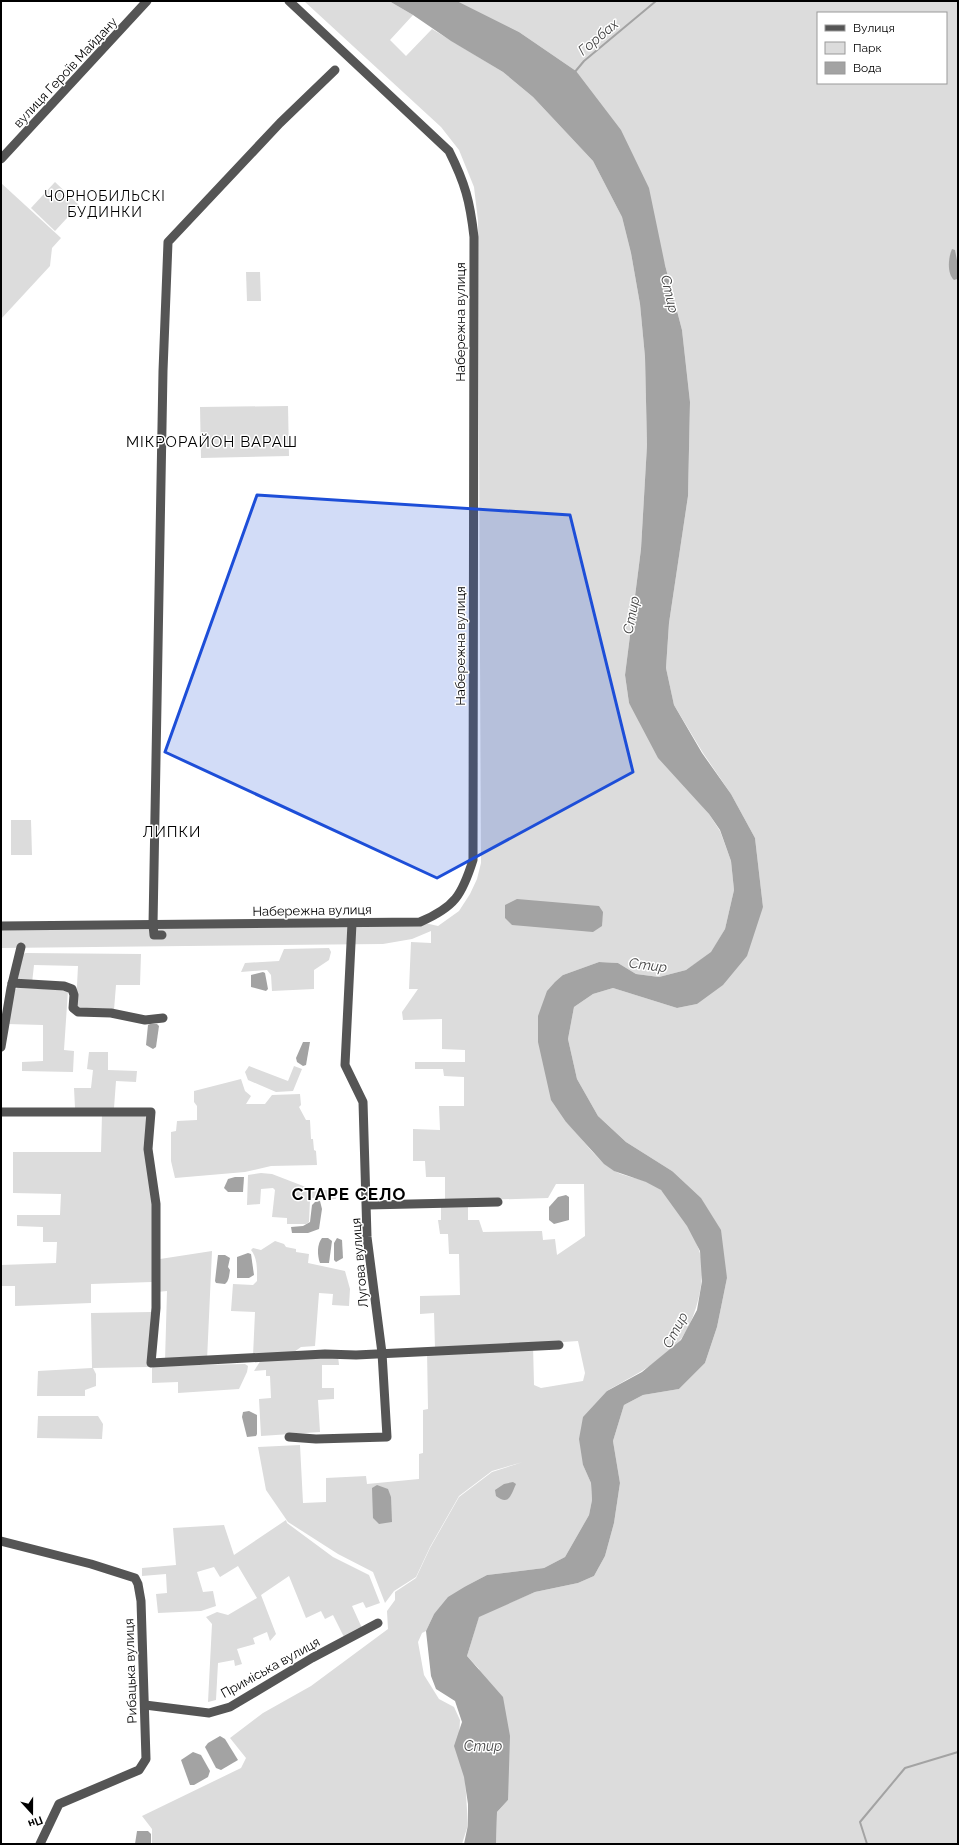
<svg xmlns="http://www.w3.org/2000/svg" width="959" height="1845" font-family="Raleway,sans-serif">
<rect width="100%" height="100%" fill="#fff"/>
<!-- green -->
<g fill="#dcdcdc" fill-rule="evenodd">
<path d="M304,1H389L413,15L390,40L406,56L432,29L503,72L533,97L593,161L622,217L631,253L640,304L645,357L647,445L641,549L625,675L629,703L691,793L709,814L720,831L731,861L734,890L725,929L711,953L686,970L659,977L636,974L618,963L599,962L563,975L566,1122C582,1137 594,1158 613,1170C627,1179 650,1178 662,1191C677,1207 692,1230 699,1250C708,1274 696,1320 681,1339C665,1361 630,1377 607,1391L583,1465L591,1483L592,1500L589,1515L565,1557L544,1568L487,1575L466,1586L434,1614L426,1631L422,1633L418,1642L424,1675L439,1699L454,1707L460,1720L459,1739L464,1763L468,1825L462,1844H152V1829L142,1816L241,1768L246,1758L230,1738L263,1713L311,1686L388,1629L387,1611L395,1600V1592L416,1578L430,1548L459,1497L492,1472L523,1462L492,1471L459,1496L430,1547L416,1577L394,1591L385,1603L373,1572L338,1554L288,1522L266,1490L258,1447L300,1445L303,1503L326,1502V1478L366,1476L367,1484L419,1479V1454L423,1453V1410L428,1409L427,1350L435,1349L434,1313L420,1314V1296L460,1295L459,1254H449L448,1234H440L438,1220H441V1207L468,1205V1220H479L483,1232L542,1231L543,1240L555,1239L557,1255L585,1236L584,1184H556L548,1198L445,1201V1177H426L425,1161H413V1129L440,1130L439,1106H464V1077L444,1076L443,1069H415V1062H465V1050L442,1049V1019L403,1020L402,1012L418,989H409L411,942L431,943V931L412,939L383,944L1,948V926L420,922L438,926L459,911L470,894L477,879L481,863L478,221L474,187L459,150L441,127ZM578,1341L585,1373L583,1381L541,1388L534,1385L533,1344Z"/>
<path d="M457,1H958V1844H496L497,1812L508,1800L479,1669L467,1656L479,1616L535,1592L578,1583L594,1576L605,1556L614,1523L620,1483L613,1441L624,1405L643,1395L679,1389L705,1363L717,1327L727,1278L672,1171L626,1142L598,1116L577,1079L568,1039L574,1007L593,994L613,988L677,1008L697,1004L763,907L755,838L731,794L703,753L674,705L666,668L669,623L688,496L690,402L682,330L665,265L576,71L519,32ZM818,13H946V83H818Z"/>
<polygon points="55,182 79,205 55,231 31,208"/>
<polygon points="1,183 61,238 52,248 50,266 1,319"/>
<polygon points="246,272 260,272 261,301 247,301"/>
<polygon points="288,406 289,456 201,458 200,407"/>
<polygon points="11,820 31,820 32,855 11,855"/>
<polygon points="329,948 331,952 329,960 314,970 314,989 272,991 271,975 267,970 241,972 245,963 279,961 284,949"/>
<polygon points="25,953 141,954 140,985 116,985 114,1010 78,1009 76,1005 78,966 34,965 32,983 17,981 23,955"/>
<polygon points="18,988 68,990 64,1050 74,1051 73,1072 22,1071 22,1062 43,1061 43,1025 7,1024 15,989"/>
<polygon points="89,1052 108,1052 108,1070 137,1071 136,1082 116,1081 114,1108 75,1108 74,1088 91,1088 93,1070 87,1069"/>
<polygon points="249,1066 288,1081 294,1066 302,1069 293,1091 276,1092 248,1080 245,1072"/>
<polygon points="241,1079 245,1091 251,1096 246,1104 265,1104 272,1095 300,1094 301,1105 299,1107 306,1120 310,1120 311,1139 313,1139 314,1150 316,1151 317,1165 271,1166 245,1172 175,1178 171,1161 171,1132 176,1131 177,1121 197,1120 197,1106 194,1102 194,1091"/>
<polygon points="102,1114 144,1115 146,1117 153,1204 152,1282 91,1284 91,1303 15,1306 15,1286 2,1286 1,1265 56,1263 57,1242 43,1242 43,1227 17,1226 17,1215 60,1215 61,1194 13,1193 13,1152 101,1152"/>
<polygon points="261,1173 272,1174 311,1189 337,1191 336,1199 312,1198 310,1200 309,1222 306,1224 287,1224 287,1218 272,1217 275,1190 273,1188 261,1189 260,1204 247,1205 248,1175"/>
<path d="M275,1241L284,1244L286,1247L296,1249V1252L309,1254L308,1263L345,1271L350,1289L349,1306L332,1305L333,1294L319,1293L315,1346L301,1347L294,1352L253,1356L255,1312L231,1311L233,1284L253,1285L257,1281C257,1270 258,1259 251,1250L253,1248L261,1250Z"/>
<polygon points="212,1251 207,1360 165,1361 167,1291 157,1292 160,1259"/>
<polygon points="151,1312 148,1367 93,1368 96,1374 96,1386 85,1390 85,1396 37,1396 38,1371 92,1368 91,1313"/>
<polygon points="338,1356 339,1365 322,1365 322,1388 334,1388 334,1399 318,1400 320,1432 261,1436 259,1399 271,1398 270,1376 266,1376 266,1370 254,1371 261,1360"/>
<polygon points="245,1364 248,1366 247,1372 239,1389 178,1393 178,1382 152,1383 152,1368 154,1366"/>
<polygon points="38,1416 98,1416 103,1424 102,1439 37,1438"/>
<polygon points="286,1520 287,1523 333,1557 369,1575 380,1603 366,1608 363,1602 352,1606 362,1628 344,1637 333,1615 325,1619 321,1611 306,1618 289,1576 261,1595 276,1634 270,1641 267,1632 253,1638 255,1644 237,1649 242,1664 235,1666 234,1660 218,1663 216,1700 208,1702 212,1624 206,1617 217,1612 228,1615 257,1598 238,1566 220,1577 214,1567 197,1572 203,1592 213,1591 216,1606 201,1611 158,1613 156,1594 167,1593 166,1574 142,1576 142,1568 176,1565 173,1528 224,1525 234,1555"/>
</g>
<!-- water -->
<g fill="#a3a3a3">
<polygon points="389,1 457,1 519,32 576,71 621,130 649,188 665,265 682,330 690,402 688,496 669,623 666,668 674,705 702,753 731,794 755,838 763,907 747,956 723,985 697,1004 677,1008 613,988 593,994 574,1007 568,1039 577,1079 598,1116 626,1142 672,1171 701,1198 721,1230 727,1278 717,1327 705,1363 679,1389 643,1395 624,1405 613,1441 620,1483 614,1523 605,1556 594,1576 578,1583 535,1592 479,1617 467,1656 503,1697 510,1736 508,1800 497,1812 496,1844 464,1844 468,1825 468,1804 464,1777 454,1746 462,1722 455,1701 436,1689 431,1676 426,1631 434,1614 448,1597 466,1586 487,1575 544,1568 565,1557 589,1515 592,1500 591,1483 583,1465 579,1439 583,1417 607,1391 642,1372 681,1340 697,1310 702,1281 700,1251 687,1226 661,1190 646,1182 614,1171 604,1164 566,1122 551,1100 538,1042 538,1016 547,991 555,982 563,975 599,962 618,963 636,974 659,977 686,970 711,952 725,929 734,890 731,861 720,830 709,814 658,758 629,703 625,675 641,549 647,445 645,357 640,304 631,253 622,217 593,161 533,97 503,72 451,41 413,15"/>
<path d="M952,249L955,250L958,266L957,279L954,280C947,274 948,258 952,249Z"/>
<polygon points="517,899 599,906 603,912 602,926 593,932 512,925 505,918 505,905"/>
<polygon points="263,972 265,973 268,989 266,991 251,987 251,975"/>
<polygon points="150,1024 157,1024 159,1026 156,1047 153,1049 146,1045 148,1025"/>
<polygon points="303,1042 310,1042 306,1065 303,1066 297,1062 296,1058"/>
<polygon points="235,1177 244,1177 243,1192 228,1192 224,1188 228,1179"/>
<polygon points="566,1195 569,1197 569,1220 554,1224 549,1220 549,1207 558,1197"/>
<polygon points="320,1201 322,1209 319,1229 308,1233 292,1233 291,1227 303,1226 310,1222 312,1205 315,1202"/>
<path d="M322,1238H328L332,1241L329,1263H320C317,1255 317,1244 322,1238Z"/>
<polygon points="337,1238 342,1240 343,1258 336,1262 334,1260 334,1243"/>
<polygon points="248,1253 251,1254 254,1275 249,1278 237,1278 237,1257"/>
<path d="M218,1255H225L230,1258L228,1267L230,1270C229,1276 229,1281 225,1284L216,1283L215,1281Z"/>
<polygon points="249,1411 257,1415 257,1434 256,1436 247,1437 242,1417 243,1412"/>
<path d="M513,1482L516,1484C511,1495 509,1506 496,1496L495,1490L504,1484Z"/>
<polygon points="377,1485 388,1489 391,1497 392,1522 379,1524 373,1518 372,1488"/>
<polygon points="220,1736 225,1739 238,1760 221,1770 216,1768 205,1747 208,1743"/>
<polygon points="193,1752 201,1755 210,1771 208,1777 194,1785 190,1785 181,1760"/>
<polygon points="137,1831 148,1831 151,1834 151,1844 135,1844"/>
</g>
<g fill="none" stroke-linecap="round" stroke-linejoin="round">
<!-- stream -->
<g stroke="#a3a3a3" stroke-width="2">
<polyline points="574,73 584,61 656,1"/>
<polyline points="867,1844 860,1822 905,1768 958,1752"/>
</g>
<!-- minor -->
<g stroke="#555" stroke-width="9">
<polyline points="1,159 147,1"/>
<path d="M1,926L420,922C455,907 462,895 473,860L474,237C470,201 465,183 449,151L289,1"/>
<polyline points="162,935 154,935 153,925 163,371 168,242 280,123 335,70"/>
<polyline points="12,983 64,986 72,989 74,995 73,1008 78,1012 111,1013 145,1020 163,1018"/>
<polyline points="1,1047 11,988 21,947"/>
<polyline points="1,1112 151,1112 148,1149 156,1204 156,1308 151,1363 325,1354 356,1355 559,1345"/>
<polyline points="368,1205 498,1202"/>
<polyline points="289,1437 316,1439 387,1437 382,1353 367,1237 363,1102 345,1065 352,923"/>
<polyline points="1,1541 91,1564 135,1578 138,1584 141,1601 146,1759 139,1770 59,1804 40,1844"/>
<polyline points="145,1705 209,1713 230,1707 312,1658 378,1623"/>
</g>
</g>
<!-- marked area -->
<path fill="#1d4ed8" fill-opacity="0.2" stroke="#1d4ed8" stroke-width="3" stroke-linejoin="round" d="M257,495L570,515L633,772L437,878L165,752Z"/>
<g text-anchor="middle" stroke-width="3" stroke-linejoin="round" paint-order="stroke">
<!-- street labels -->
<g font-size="13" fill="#000" stroke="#fff">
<text transform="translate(65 72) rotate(-47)" y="5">вулиця Героїв Майдану</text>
<text transform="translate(460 322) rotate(-90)" y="5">Набережна вулиця</text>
<text transform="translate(460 646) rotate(-90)" y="5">Набережна вулиця</text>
<text transform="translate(312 910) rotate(-1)" y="5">Набережна вулиця</text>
<text transform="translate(359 1263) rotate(-95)" y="5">Лугова вулиця</text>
<text transform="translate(270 1667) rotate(-29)" y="5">Приміська вулиця</text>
<text transform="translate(130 1671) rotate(-92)" y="5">Рибацька вулиця</text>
</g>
<!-- water labels -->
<g font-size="14" font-style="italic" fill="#444" stroke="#fff">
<text transform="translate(598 37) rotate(-40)" y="5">Горбах</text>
<text transform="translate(670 294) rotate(77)" y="5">Стир</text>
<text transform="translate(631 615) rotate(-79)" y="5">Стир</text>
<text transform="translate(648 965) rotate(7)" y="5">Стир</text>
<text transform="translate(675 1330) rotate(-62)" y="5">Стир</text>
<text x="483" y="1751">Стир</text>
</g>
<!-- neighbourhood labels -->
<g font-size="14" letter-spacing="1" fill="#000" stroke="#fff">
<text x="105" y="201">ЧОРНОБИЛЬСКІ<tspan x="105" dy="16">БУДИНКИ</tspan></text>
</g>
<!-- quarter labels -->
<g font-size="15" letter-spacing="1" fill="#000" stroke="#fff">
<text x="212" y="447">МІКРОРАЙОН ВАРАШ</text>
<text x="172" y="837">ЛИПКИ</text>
</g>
<!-- district labels -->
<g font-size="17" font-weight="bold" letter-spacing="1" fill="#000" stroke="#fff">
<text x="349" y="1200">СТАРЕ СЕЛО</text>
</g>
</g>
<!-- border -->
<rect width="959" height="1845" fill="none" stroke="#000000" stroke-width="4"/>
<!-- legend -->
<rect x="817" y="12" width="130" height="72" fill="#ffffff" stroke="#999999"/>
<rect x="825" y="25" width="20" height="6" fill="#555555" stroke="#999999"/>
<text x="853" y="32" font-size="12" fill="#000000">Вулиця</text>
<rect x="825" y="42" width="20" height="12" fill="#dcdcdc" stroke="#999999"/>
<text x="853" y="52" font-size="12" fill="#000000">Парк</text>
<rect x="825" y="62" width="20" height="12" fill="#a3a3a3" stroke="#999999"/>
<text x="853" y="72" font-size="12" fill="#000000">Вода</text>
<!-- north arrow -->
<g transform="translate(32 1813) rotate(159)" stroke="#ffffff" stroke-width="3" paint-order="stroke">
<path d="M0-3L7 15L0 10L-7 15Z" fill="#000000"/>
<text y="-6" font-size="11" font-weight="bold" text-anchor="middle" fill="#000000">Пн</text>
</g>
</svg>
